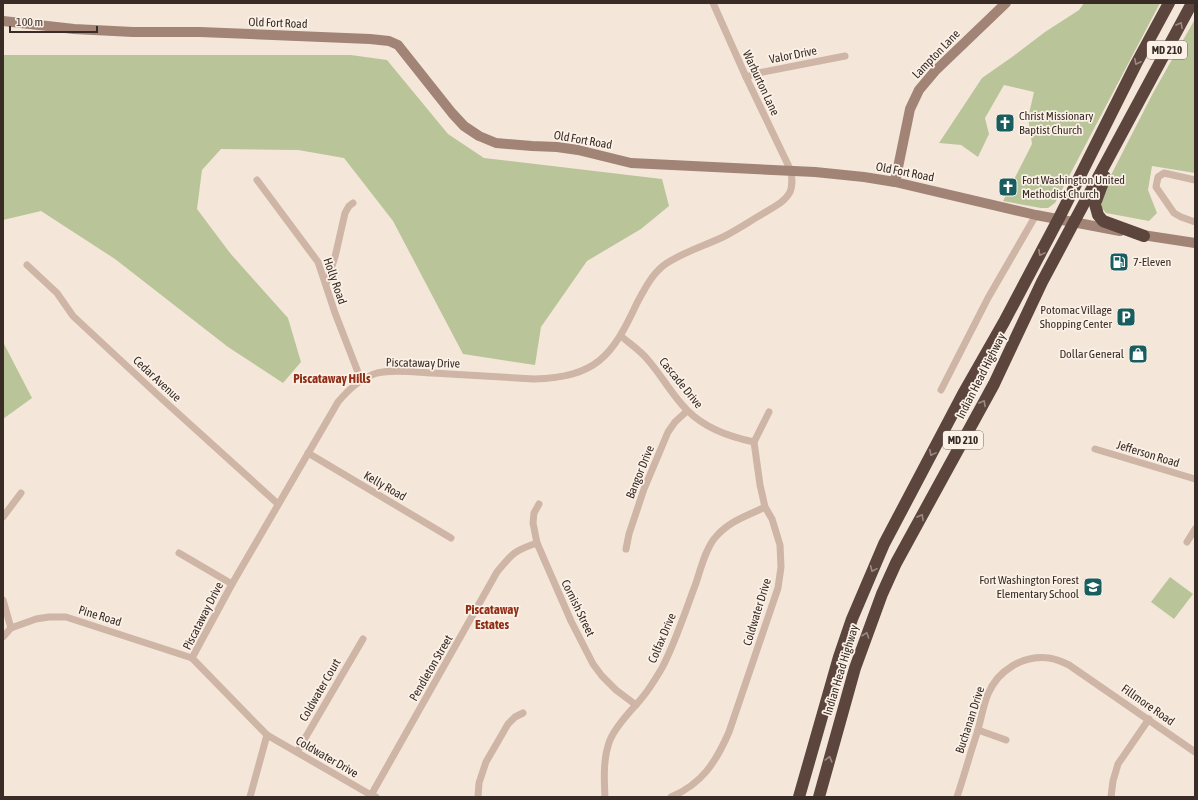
<svg xmlns="http://www.w3.org/2000/svg" width="1198" height="800" font-family="'Asap Condensed',sans-serif">
<rect width="100%" height="100%" fill="#f4e7da"/>
<!-- green -->
<g fill="#b9c599">
<polygon points="1084,3 1160,3 1055,203 1048,208 1041,208 1003,201 1032,144 1028,118 1034,92 1004,85 985,118 989,134 978,157 961,145 939,143 982,78 1012,57 1045,32 1079,10"/>
<polygon points="1195,19 1195,173 1152,166 1148,190 1157,213 1149,221 1106,213 1102,208 1102,201 1110,177 1153,93"/>
<polygon points="3,55 351,55 387,60 448,134 484,158 662,179 669,206 641,229 587,261 541,327 535,365 463,354 393,221 344,158 298,150 221,149 202,170 197,209 230,253 288,318 301,362 283,383 228,347 115,259 41,211 3,220"/>
<polygon points="3,342 32,398 3,419"/>
<polygon points="1170,577 1193,594 1174,619 1151,602"/>
</g>
<g fill="none" stroke-linecap="round" stroke-linejoin="round">
<!-- street -->
<g stroke="#ceb5a5" stroke-width="7">
<polyline points="746,77 758,73 845,56"/>
<polyline points="257,180 318,262 335,313 361,380"/>
<polyline points="1195,180 1164,173 1158,177 1156,187 1174,213 1181,217 1195,222"/>
<polyline points="27,265 57,293 73,316 161,398 278,504"/>
<polyline points="326,284 335,257 345,213 349,206 353,203"/>
<path d="M621,336C630,344 641,351 648,360C662,376 674,398 688,411C706,429 730,437 754,442"/>
<polyline points="941,390 988,298 1036,215"/>
<polyline points="1095,449 1195,479"/>
<polyline points="308,453 451,538"/>
<polyline points="539,504 534,513 533,523 537,543 571,621 593,664 602,676 616,690 636,705"/>
<polyline points="3,517 21,493"/>
<polyline points="1187,542 1195,529"/>
<polyline points="626,549 629,534 644,489 668,432 675,422 687,411"/>
<polyline points="179,553 232,584"/>
<polyline points="3,600 11,628"/>
<polyline points="3,637 11,628 36,619 49,617 66,617 192,658"/>
<polyline points="978,730 1006,740"/>
<polyline points="297,752 363,639"/>
<polyline points="250,797 267,735"/>
<path d="M370,797L497,572C512,554 513,551 537,543"/>
<path d="M376,797L371,795L267,735L192,658L232,584L338,402C348,390 360,378 377,373C394,369 414,372 432,373C466,375 500,377 534,379C596,377 612,357 637,303C645,288 653,272 667,263C684,252 704,246 723,237C737,230 750,221 764,213C773,207 785,202 790,192C793,185 792,179 791,171L746,77L713,3"/>
<polyline points="478,797 479,783 486,762 508,724 515,717 523,713"/>
<path d="M605,797C604,778 603,758 610,740C617,724 631,711 641,699C649,690 656,678 662,668C676,641 685,612 696,583C701,568 705,551 714,539C728,521 747,516 765,507"/>
<path d="M671,797C702,784 716,762 729,732L778,588L781,567L780,545L772,519L765,507L760,485L754,442L769,412"/>
<path d="M957,797C964,776 970,754 977,733C981,720 983,706 988,694C998,670 1023,655 1049,658C1056,659 1063,662 1069,665L1195,752"/>
<polyline points="1111,797 1113,781 1118,764 1149,719"/>
</g>
<!-- secondary -->
<g stroke="#a28476" stroke-width="10">
<polyline points="3,21 74,29 133,32 200,32 370,39 389,41 398,45 452,113 464,126 479,136 496,143 532,146 557,147 578,150 631,163 815,172 864,177 895,182 1036,215 1120,231"/>
<polyline points="895,182 910,109 919,90 935,71 1006,3"/>
<polyline points="1136,234 1195,243"/>
</g>
<!-- highway -->
<g stroke="#5b453d" stroke-width="12">
<polyline points="1105,177 1095,204 1098,215 1103,221 1144,236"/>
<polyline points="799,797 839,657 852,619 884,544 963,394 1004,322 1059,218 1136,64 1169,3"/>
<polyline points="819,797 855,668 882,594 896,563 994,384 1042,282 1074,222 1192,3"/>
</g>
</g>
<!-- one-way arrows -->
<defs><path id="oneway-chevron" d="M-2-3.5L2.5 0L-2 3.5" fill="none" stroke-width="1.6" stroke-linecap="round" stroke-linejoin="round"/></defs>
<g stroke="#9b8a81">
<use href="#oneway-chevron" transform="translate(1180 25) rotate(-61)"/>
<use href="#oneway-chevron" transform="translate(1137 62) rotate(117)"/>
<use href="#oneway-chevron" transform="translate(1041 253) rotate(118)"/>
<use href="#oneway-chevron" transform="translate(983 403) rotate(-61)"/>
<use href="#oneway-chevron" transform="translate(932 453) rotate(118)"/>
<use href="#oneway-chevron" transform="translate(921 517) rotate(-61)"/>
<use href="#oneway-chevron" transform="translate(873 569) rotate(114)"/>
<use href="#oneway-chevron" transform="translate(866 635) rotate(-71)"/>
<use href="#oneway-chevron" transform="translate(829 759) rotate(-75)"/>
</g>
<!-- icons -->
<defs>
<symbol id="church-square" viewBox="-11 -11 22 22"><rect x="-9" y="-9" width="18" height="18" rx="4" fill="#185e5f" stroke="#fbf1e7"/><path d="M-1.2-6h2.4v3.5h3.3v2.4h-3.3V6h-2.4V-.1h-3.3v-2.4h3.3Z" fill="#fff"/></symbol>
<symbol id="fuel-square" viewBox="-11 -11 22 22"><rect x="-9" y="-9" width="18" height="18" rx="4" fill="#185e5f" stroke="#fbf1e7"/><path d="M-5.5-6h7V0h2V4h1.3V-2.5L3-4.5l.8-.8L6-3V5H2.5V1h-1V6h-7ZM-4.2-4.7v3.2H.2V-4.7Z" fill="#fff"/></symbol>
<symbol id="parking-square" viewBox="-11 -11 22 22"><rect x="-9" y="-9" width="18" height="18" rx="4" fill="#185e5f" stroke="#fbf1e7"/><path d="M-3.5-5.5H1a3.5 3.5 0 0 1 0 7H-1V5.5H-3.5ZM-1-3.4V-.6H.8a1.4 1.4 0 0 0 0-2.8Z" fill="#fff"/></symbol>
<symbol id="shop-square" viewBox="-11 -11 22 22"><rect x="-9" y="-9" width="18" height="18" rx="4" fill="#185e5f" stroke="#fbf1e7"/><path d="M-5-2.5h2.3a2.7 3.5 0 0 1 5.4 0H5L5.5 6h-11ZM-1.5-2.5h3a1.5 2.3 0 0 0-3 0Z" fill="#fff"/></symbol>
<symbol id="school-square" viewBox="-11 -11 22 22"><rect x="-9" y="-9" width="18" height="18" rx="4" fill="#185e5f" stroke="#fbf1e7"/><path d="M0-5L7-2L0 1L-7-2ZM-4 1L0 2.5L4 1V4Q0 6-4 4Z" fill="#fff"/></symbol>
</defs>
<g fill-rule="evenodd">
<use href="#church-square" x="994" y="112" width="22" height="22"/>
<use href="#church-square" x="997" y="176" width="22" height="22"/>
<use href="#fuel-square" x="1108" y="251" width="22" height="22"/>
<use href="#parking-square" x="1115" y="306" width="22" height="22"/>
<use href="#shop-square" x="1127" y="343" width="22" height="22"/>
<use href="#school-square" x="1082" y="576" width="22" height="22"/>
</g>
<g text-anchor="middle" stroke-width="3.5" stroke-linejoin="round" paint-order="stroke">
<!-- shield labels -->
<g fill="#fbf1e7" stroke="#736761" stroke-width="1">
<rect x="1147" y="41" width="40" height="18" rx="3"/>
<rect x="943" y="431" width="40" height="18" rx="3"/>
</g>
<g font-size="11" font-weight="bold" fill="#392c27">
<text x="1167" y="54">MD 210</text>
<text x="963" y="444">MD 210</text>
</g>
<!-- street labels -->
<g font-size="12" fill="#392c27" stroke="#fbf1e7">
<text transform="translate(278 23) rotate(2)" y="4">Old Fort Road</text>
<text transform="translate(936 54) rotate(-46)" y="4">Lampton Lane</text>
<text transform="translate(793 55) rotate(-11)" y="4">Valor Drive</text>
<text transform="translate(761 83) rotate(65)" y="4">Warburton Lane</text>
<text transform="translate(583 140) rotate(10)" y="4">Old Fort Road</text>
<text transform="translate(905 172) rotate(11)" y="4">Old Fort Road</text>
<text transform="translate(335 281) rotate(71)" y="4">Holly Road</text>
<text transform="translate(423 363) rotate(1)" y="4">Piscataway Drive</text>
<text transform="translate(981 376) rotate(-63)" y="4">Indian Head Highway</text>
<text transform="translate(157 379) rotate(43)" y="4">Cedar Avenue</text>
<text transform="translate(681 383) rotate(51)" y="4">Cascade Drive</text>
<text transform="translate(1148 454) rotate(17)" y="4">Jefferson Road</text>
<text transform="translate(640 472) rotate(-68)" y="4">Bangor Drive</text>
<text transform="translate(385 486) rotate(30)" y="4">Kelly Road</text>
<text transform="translate(578 608) rotate(64)" y="4">Cornish Street</text>
<text transform="translate(757 612) rotate(-73)" y="4">Coldwater Drive</text>
<text transform="translate(100 616) rotate(17)" y="4">Pine Road</text>
<text transform="translate(203 616) rotate(-63)" y="4">Piscataway Drive</text>
<text transform="translate(662 638) rotate(-67)" y="4">Colfax Drive</text>
<text transform="translate(431 668) rotate(-60)" y="4">Pendleton Street</text>
<text transform="translate(841 670) rotate(-73)" y="4">Indian Head Highway</text>
<text transform="translate(320 690) rotate(-60)" y="4">Coldwater Court</text>
<text transform="translate(1148 705) rotate(35)" y="4">Fillmore Road</text>
<text transform="translate(970 720) rotate(-72)" y="4">Buchanan Drive</text>
<text transform="translate(327 757) rotate(30)" y="4">Coldwater Drive</text>
</g>
<!-- poi labels -->
<g font-size="12" fill="#392c27" stroke="#fbf1e7" text-anchor="start">
<text x="1019" y="120">Christ Missionary<tspan x="1019" dy="14">Baptist Church</tspan></text>
<text x="1022" y="184">Fort Washington United<tspan x="1022" dy="14">Methodist Church</tspan></text>
<text x="1133" y="266">7-Eleven</text>
<text x="1112" y="314" text-anchor="end">Potomac Village<tspan x="1112" dy="14">Shopping Center</tspan></text>
<text x="1124" y="358" text-anchor="end">Dollar General</text>
<text x="1079" y="584" text-anchor="end">Fort Washington Forest<tspan x="1079" dy="14">Elementary School</tspan></text>
</g>
<!-- neighbourhood labels -->
<g font-size="13" font-weight="bold" fill="#912e17" stroke="#fbf1e7">
<text x="332" y="383">Piscataway Hills</text>
<text x="492" y="614">Piscataway<tspan x="492" dy="15">Estates</tspan></text>
</g>
</g>
<!-- border -->
<rect width="1198" height="800" fill="none" stroke="#392c27" stroke-width="8"/>
<!-- scale -->
<path d="M10 26v6h87v-6" fill="none" stroke="#392c27" stroke-width="2"/>
<text x="16" y="26" font-size="12" fill="#392c27" stroke="#fbf1e7" stroke-width="3" paint-order="stroke">100 m</text>
</svg>
